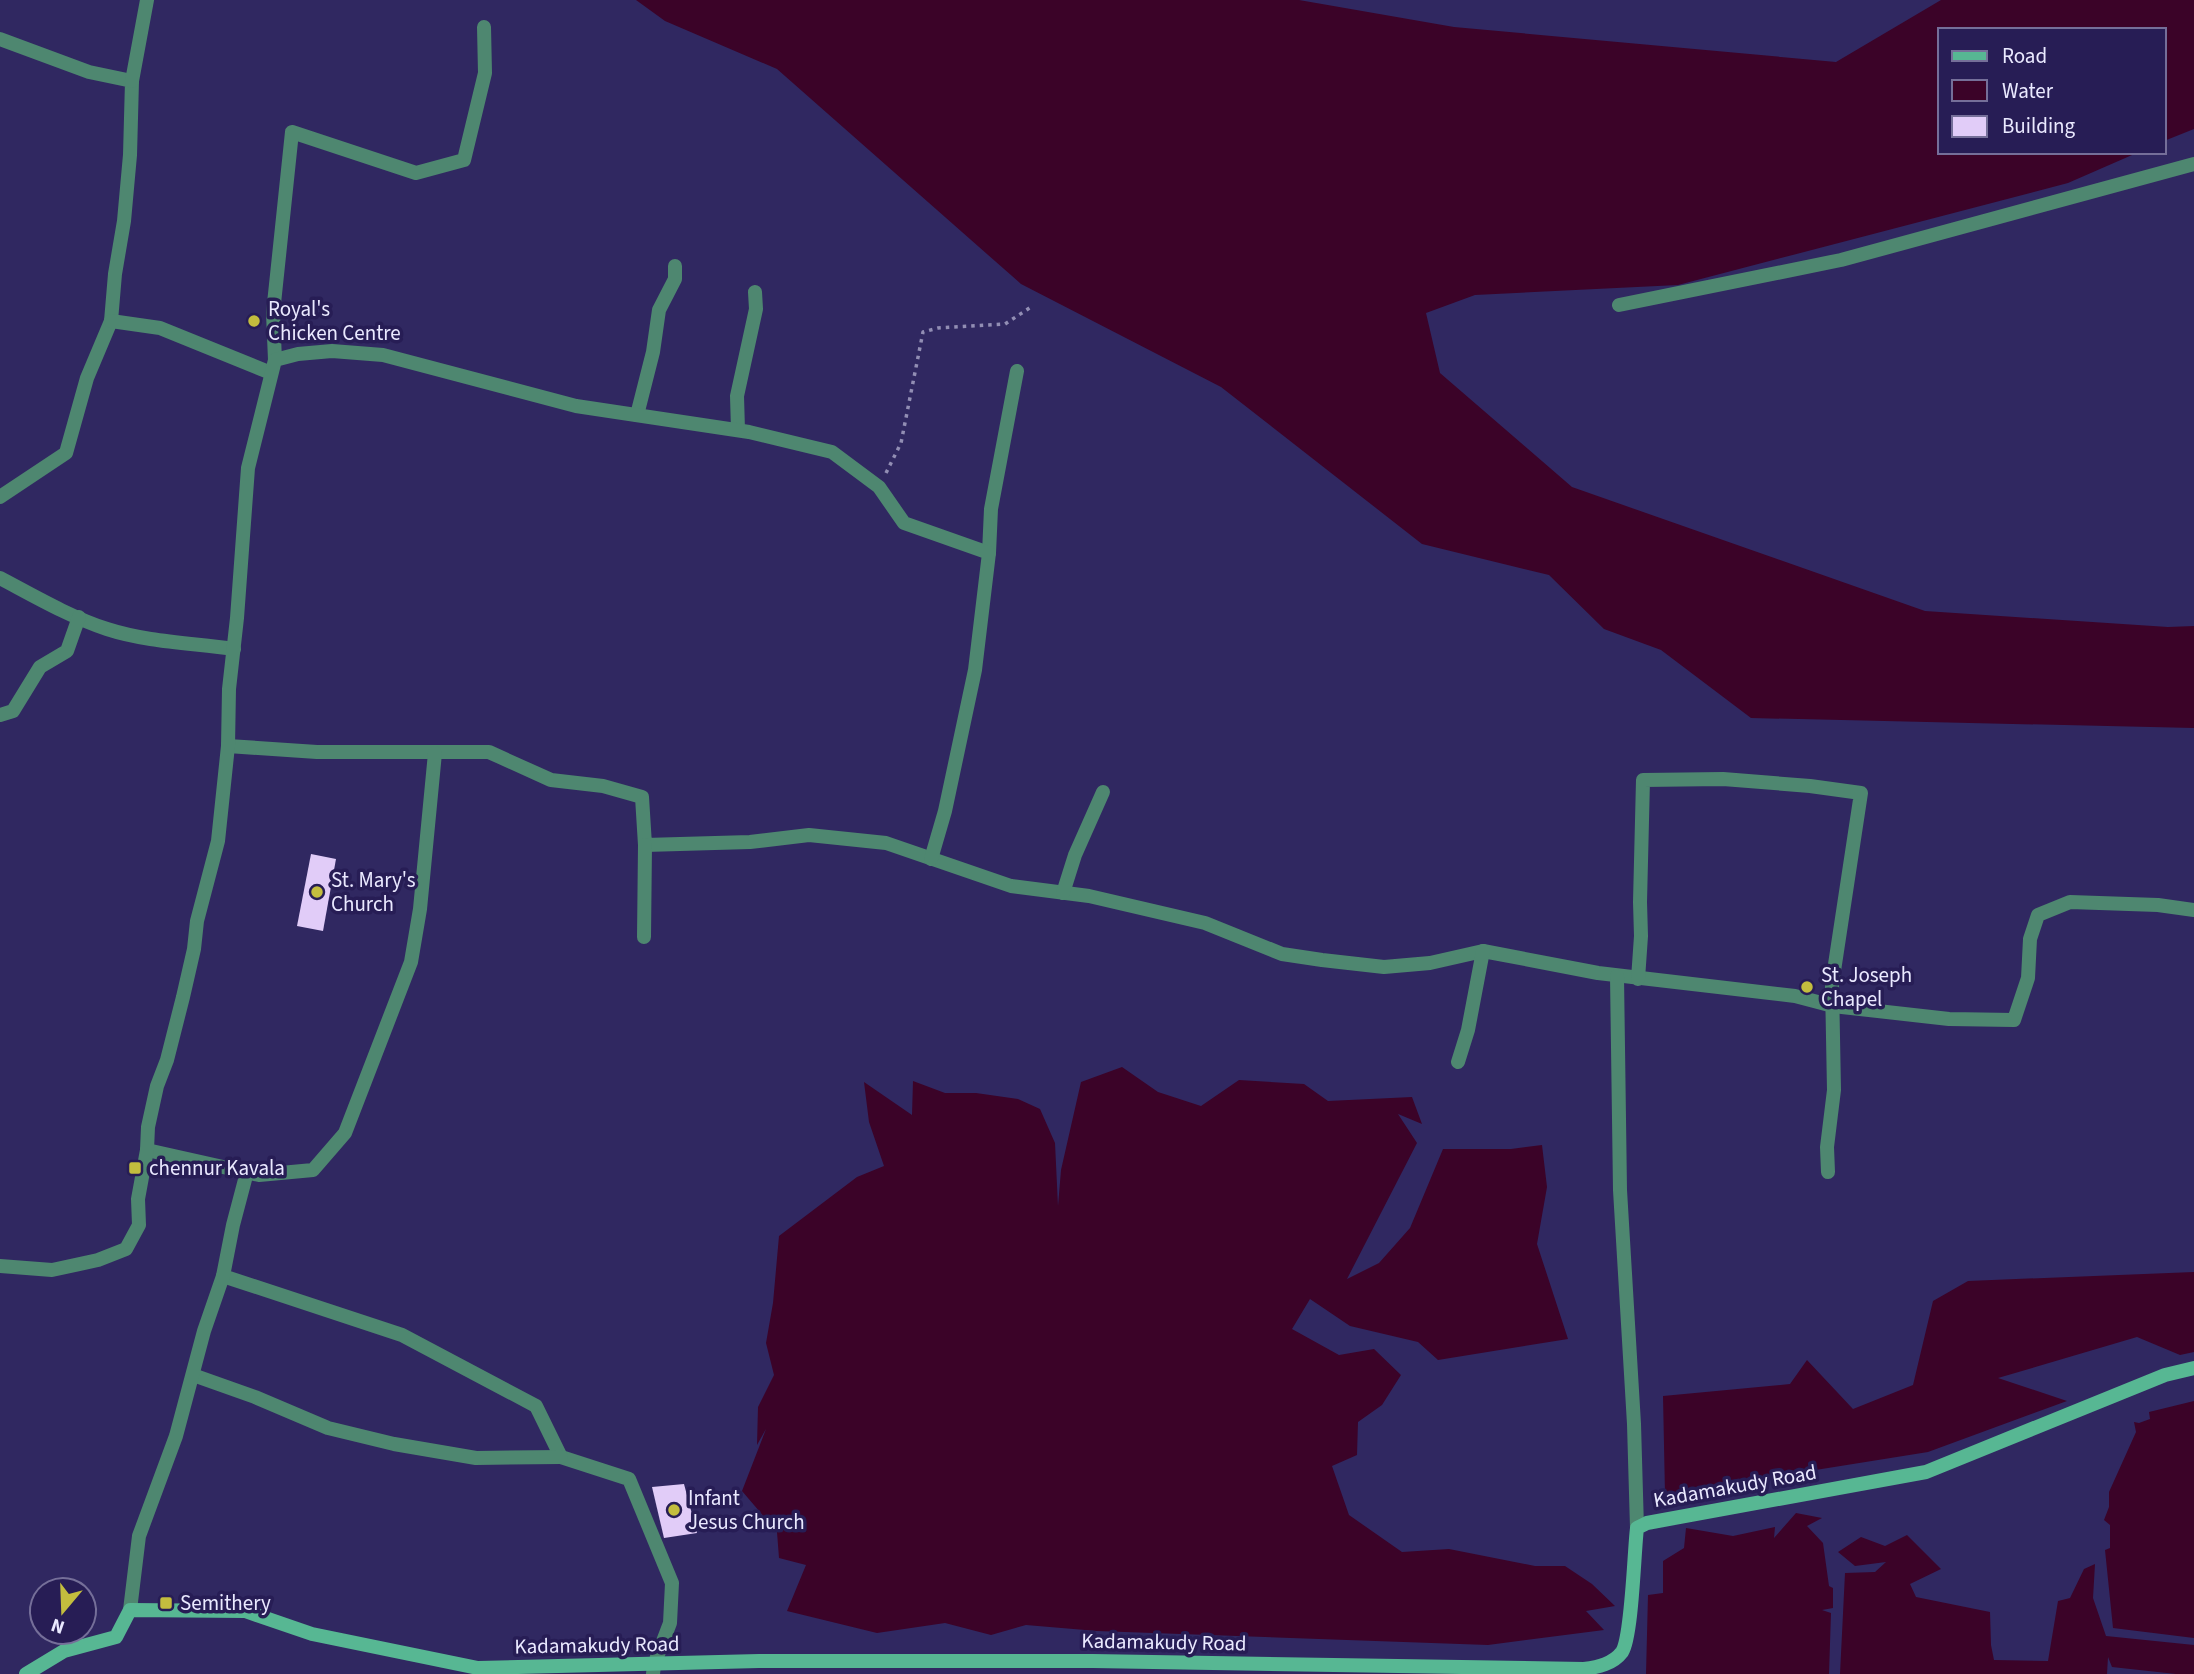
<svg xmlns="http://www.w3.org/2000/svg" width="2194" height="1674" font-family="'Source Sans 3',sans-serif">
<rect width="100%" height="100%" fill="#302861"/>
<!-- water -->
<g fill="#3b0328">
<polygon points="636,0 1299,0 1454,27 1836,62 1941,0 2194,0 2194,129 2164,141 2164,30 1940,30 1940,152 2139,152 2068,183 1678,285 1475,295 1426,313 1440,373 1572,487 1925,611 2168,627 2194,626 2194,728 1751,718 1661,650 1604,629 1549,575 1422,544 1221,387 1021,284 777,69 665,21"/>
<polygon points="1122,1067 1158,1092 1201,1106 1239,1080 1304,1084 1328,1101 1412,1097 1422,1124 1398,1114 1417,1143 1347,1279 1379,1263 1410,1228 1443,1149 1511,1149 1542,1145 1547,1187 1537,1244 1568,1339 1438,1360 1418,1342 1350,1326 1310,1299 1292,1329 1339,1355 1374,1349 1401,1375 1382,1405 1358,1422 1357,1455 1332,1466 1349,1515 1402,1552 1449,1549 1535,1566 1565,1566 1592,1584 1615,1606 1586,1611 1604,1630 1488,1645 1097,1631 1026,1625 991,1635 945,1623 877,1633 787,1611 806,1565 779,1558 777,1532 742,1491 766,1429 757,1445 758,1407 774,1375 766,1343 773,1303 779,1236 857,1177 884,1166 869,1122 864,1082 912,1115 913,1081 945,1093 976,1093 1018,1099 1040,1109 1055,1143 1058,1206 1061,1170 1081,1082"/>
<polygon points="2194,1272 2194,1352 2180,1355 2137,1337 1998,1378 2067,1401 1928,1452 1665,1494 1663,1396 1790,1384 1807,1360 1853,1409 1913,1385 1933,1301 1968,1281"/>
<polygon points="2194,1401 2194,1638 2113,1628 2105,1550 2110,1548 2110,1525 2104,1520 2109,1507 2109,1492 2136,1432 2134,1422 2139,1423 2150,1419 2149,1412"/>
<polygon points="1796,1513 1822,1518 1807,1526 1823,1543 1829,1586 1833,1588 1833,1608 1822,1610 1831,1613 1829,1674 1646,1674 1648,1595 1663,1593 1663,1561 1684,1548 1686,1528 1733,1536 1775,1527 1774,1538"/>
<polygon points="1907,1535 1941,1569 1910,1584 1916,1597 1990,1612 1991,1645 1994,1660 2048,1661 2058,1601 2070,1598 2084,1569 2095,1564 2093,1598 2106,1636 2194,1645 2194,1674 2176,1674 2112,1667 2108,1657 2107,1674 1840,1674 1845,1573 1875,1572 1886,1562 1855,1566 1838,1552 1861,1537 1885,1546"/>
</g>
<!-- building -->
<g fill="#e1ccf8">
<polygon points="311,854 336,859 323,931 297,926"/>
<polygon points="684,1484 697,1533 664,1538 652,1487"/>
</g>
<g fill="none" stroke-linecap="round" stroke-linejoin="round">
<!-- path -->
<polyline stroke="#928eb4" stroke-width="3.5" stroke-dasharray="3.5 5" stroke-linecap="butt" points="886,473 901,443 923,332 938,328 1005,324 1031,307"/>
<!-- street -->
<g stroke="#4e8770" stroke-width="14">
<polyline points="0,39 89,72 132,81 130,155 124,221 115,274 111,321 87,378 66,453 0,497"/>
<polyline points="132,81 147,0"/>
<polyline points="1619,305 1841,260 2194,164"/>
<polyline points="111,321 160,328 271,373"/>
<polyline points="275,360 273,313 292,132 416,173 464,160 485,73 484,27"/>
<polyline points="637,415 653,352 659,310 675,279 675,266"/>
<polyline points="738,430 737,396 756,309 755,292"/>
<polyline points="989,553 991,509 1017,371"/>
<path d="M0,578C34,596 70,617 107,629C147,642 192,643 234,649"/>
<polyline points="0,715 13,711 40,667 67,651 79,617"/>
<polyline points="228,746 317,752 489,752 551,780 603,786 642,797 645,845 750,842 809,835 886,843 1011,886 1089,896 1205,923 1282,954 1322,960 1384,967 1430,963 1483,951 1598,973 1795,996 1833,1006 1949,1019 2014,1020 2028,978 2030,939 2038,915 2070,902 2158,905 2194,910"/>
<polyline points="1063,893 1075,855 1103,792"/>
<polyline points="644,937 645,845"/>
<polyline points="1617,976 1620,1190 1634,1424 1637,1528"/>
<polyline points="1638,979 1641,936 1640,902 1643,780 1723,779 1810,786 1861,793 1832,984 1834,1090 1827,1147 1828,1172"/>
<polyline points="1458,1062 1468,1030 1483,951"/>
<polyline points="147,1150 259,1175 313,1170 345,1133 411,962 420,909 435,753"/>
<polyline points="0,1266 52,1270 98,1260 126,1249 139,1225 138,1199 147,1150 148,1127 157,1086 167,1060 183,997 194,949 197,921 218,841 228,746 229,689 237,618 248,468 275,360 298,354 332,351 383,355 576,406 749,432 832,452 879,487 904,523 989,553 975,670 945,811 931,859"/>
<polyline points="223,1276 402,1335 536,1406 561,1457 629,1479 672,1583 670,1623 654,1665 653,1674"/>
<polyline points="193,1375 255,1397 328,1428 394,1444 476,1458 561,1457"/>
<polyline points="130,1610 139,1536 176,1436 204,1331 223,1276 233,1225 247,1172"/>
</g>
<!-- secondary -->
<path stroke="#57b793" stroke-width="14" d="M26,1674L64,1651L116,1637L130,1610L245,1611L312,1634L478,1668L759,1661H1093L1584,1669C1598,1667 1613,1664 1622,1652C1632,1637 1634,1552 1637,1528L1647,1523L1926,1472L2165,1375L2194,1368"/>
</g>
<!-- markers -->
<g fill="#c3bd3e" stroke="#271d55" stroke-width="2.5">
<circle cx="254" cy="321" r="7"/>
<circle cx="317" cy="892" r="7"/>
<circle cx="1807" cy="987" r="7"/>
<rect x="128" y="1161" width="14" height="14" rx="3.5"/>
<circle cx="674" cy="1510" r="7"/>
<rect x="159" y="1596" width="14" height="14" rx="3.5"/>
</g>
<g text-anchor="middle" stroke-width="7" stroke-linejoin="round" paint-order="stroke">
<!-- poi labels -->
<g font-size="21" fill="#eae9ff" stroke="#271d55" text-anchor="start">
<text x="268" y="316">Royal's<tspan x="268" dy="24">Chicken Centre</tspan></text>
<text x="331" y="887">St. Mary's<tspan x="331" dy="24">Church</tspan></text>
<text x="1821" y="982">St. Joseph<tspan x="1821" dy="24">Chapel</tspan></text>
<text x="149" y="1175">chennur Kavala</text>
<text x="688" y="1505">Infant<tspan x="688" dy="24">Jesus Church</tspan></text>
<text x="180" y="1610">Semithery</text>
</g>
<!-- street labels -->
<g font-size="21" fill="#eae9ff" stroke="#271d55">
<text transform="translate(1735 1486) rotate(-10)" y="7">Kadamakudy Road</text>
<text transform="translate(1164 1642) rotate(1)" y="7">Kadamakudy Road</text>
<text transform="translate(597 1645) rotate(-1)" y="7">Kadamakudy Road</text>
</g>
</g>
<!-- legend -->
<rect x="1938" y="28" width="228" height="126" fill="#271d55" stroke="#756f99" stroke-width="2"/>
<rect x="1952" y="51" width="35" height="10" fill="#57b793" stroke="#756f99" stroke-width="2"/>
<text x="2002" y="63" font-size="21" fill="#eae9ff">Road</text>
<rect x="1952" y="80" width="35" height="21" fill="#3b0328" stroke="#756f99" stroke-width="2"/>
<text x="2002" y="98" font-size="21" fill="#eae9ff">Water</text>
<rect x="1952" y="116" width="35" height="21" fill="#e1ccf8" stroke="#756f99" stroke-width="2"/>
<text x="2002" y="133" font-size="21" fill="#eae9ff">Building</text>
<!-- north arrow -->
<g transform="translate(63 1611) rotate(199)"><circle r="33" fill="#271d55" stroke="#756f99" stroke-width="2"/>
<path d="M0-5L12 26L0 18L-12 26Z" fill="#c3bd3e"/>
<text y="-10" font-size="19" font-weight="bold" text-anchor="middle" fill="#eae9ff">N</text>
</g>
</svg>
